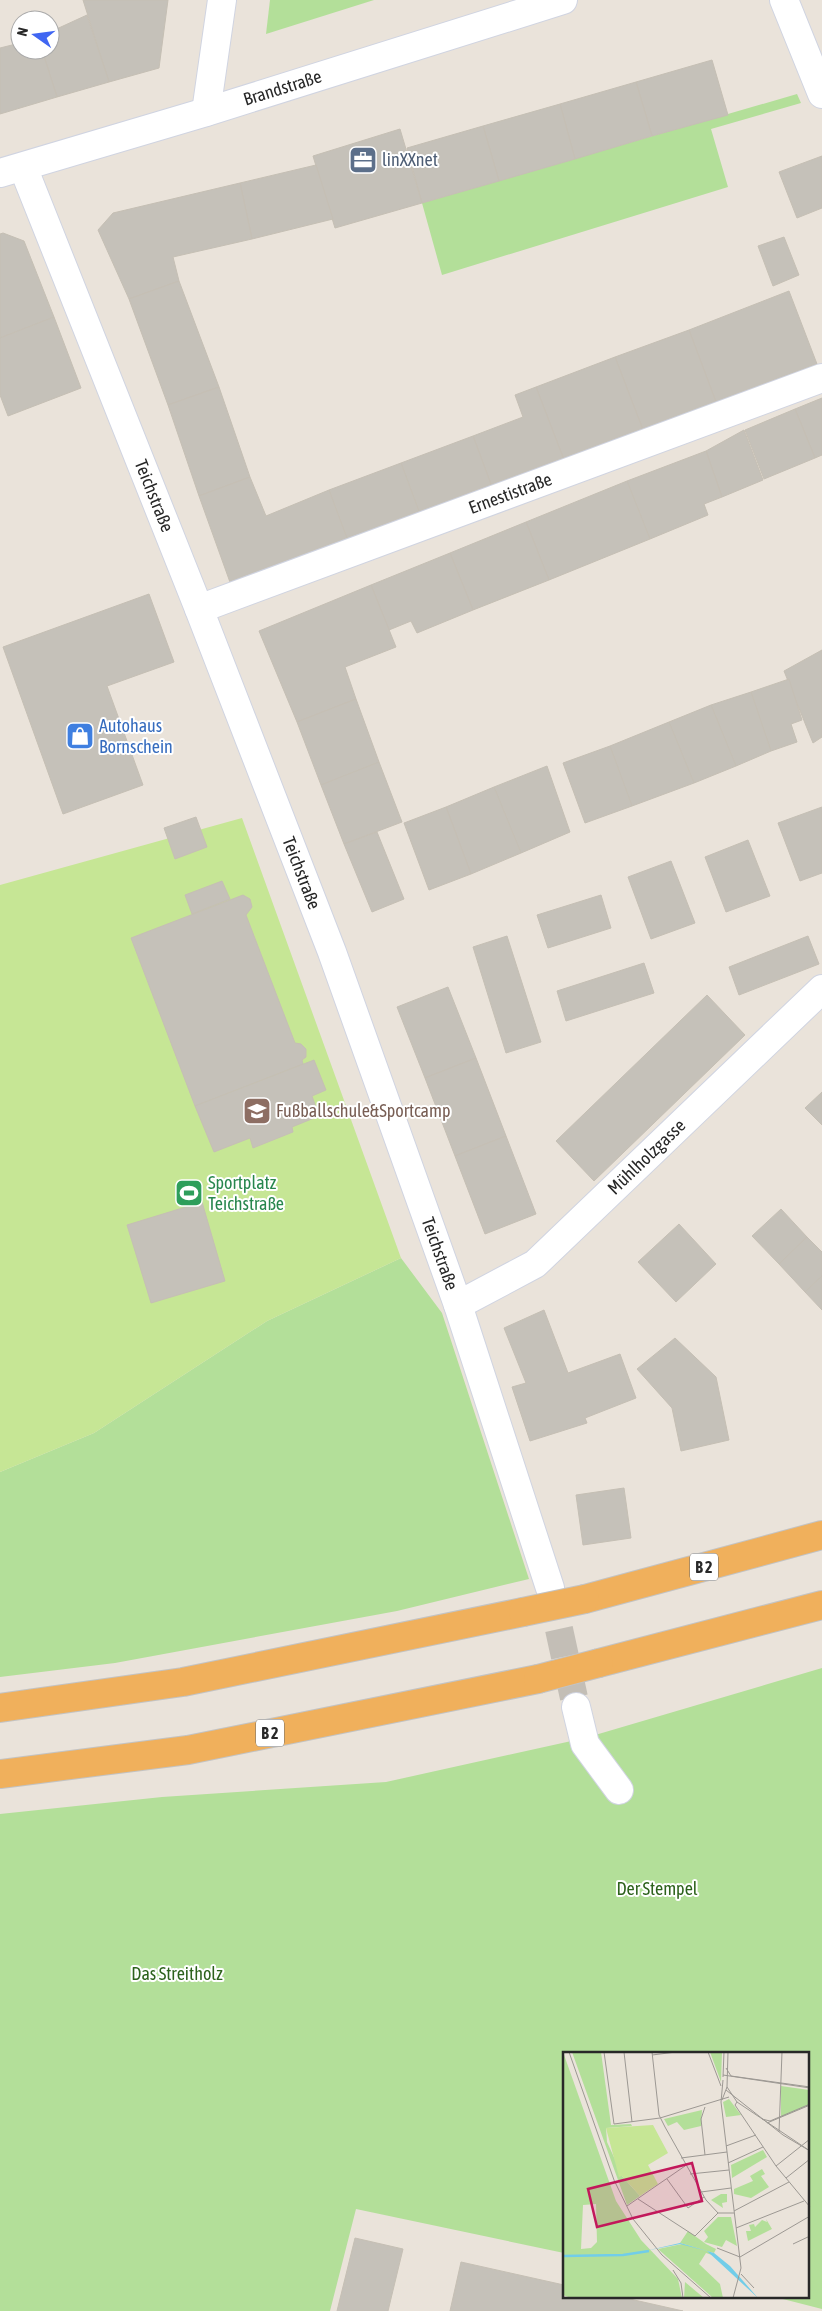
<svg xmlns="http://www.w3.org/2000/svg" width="822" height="2311" font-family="'Asap Condensed',sans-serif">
<rect width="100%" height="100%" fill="#eae3da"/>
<!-- green -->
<g fill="#b3df99">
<polygon points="270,0 374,0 266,34"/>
<polygon points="797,94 801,103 711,129 728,187 442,275 422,203"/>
<polygon points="401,1258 442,1313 529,1579 397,1611 115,1663 0,1677 0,1472 94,1433 267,1321"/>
<polygon points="822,1668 822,2309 775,2297 808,2297 808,2054 564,2054 564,2253 356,2209 330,2311 0,2311 0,1814 162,1797 386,1782 585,1738"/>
</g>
<!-- pitch -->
<polygon fill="#c6e695" points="242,818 401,1258 267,1321 94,1433 0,1472 0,885"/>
<!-- building -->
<g fill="#c5c1b9" stroke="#c5bfb4">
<polygon points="83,0 168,0 159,68 109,82"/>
<polygon points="87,15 109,82 57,97 42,50 50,50 50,32"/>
<polygon points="20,43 20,50 42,50 57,97 0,114 0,48"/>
<polygon points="712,60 728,115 652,136 636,82"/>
<polygon points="636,82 652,136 575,159 560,104"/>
<polygon points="560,104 575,159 499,181 483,126"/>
<polygon points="483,126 499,181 422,203 407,148"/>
<polygon points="400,129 422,203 335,228 313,156"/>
<polygon points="822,156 822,208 797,218 779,172"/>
<polygon points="316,165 333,219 252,239 240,183"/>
<polygon points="240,183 252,239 173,257 179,281 129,299 98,230 113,213"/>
<polygon points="3,233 24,241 54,317 0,338 0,234"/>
<polygon points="784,237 799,275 773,286 758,246"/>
<polygon points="179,281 219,387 168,405 129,299"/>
<polygon points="789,291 817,364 716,402 689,330"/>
<polygon points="54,317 81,388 8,416 0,395 0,338"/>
<polygon points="689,330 716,402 643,430 615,357"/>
<polygon points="615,357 643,430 564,460 536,387"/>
<polygon points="219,387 250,477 199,496 168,405"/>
<polygon points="536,387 564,460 492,487 473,436 523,417 515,395"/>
<polygon points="822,398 822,455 815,458 795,409"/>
<polygon points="795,409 815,458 764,479 745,430"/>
<polygon points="744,430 763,480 722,497 706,451"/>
<polygon points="473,436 492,487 420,514 401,463"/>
<polygon points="706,451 722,497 704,504 708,515 650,539 627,481"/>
<polygon points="401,463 420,514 348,541 329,490"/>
<polygon points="250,477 266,516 329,490 348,541 231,585 199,496"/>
<polygon points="627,481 650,539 549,580 526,522"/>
<polygon points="526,522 549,580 473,610 450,553"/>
<polygon points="450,553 473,610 417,633 411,621 389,630 371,585"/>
<polygon points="371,585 396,647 345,667 356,699 297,722 259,631"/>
<polygon points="149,594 174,662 107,686 143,785 63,814 3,647"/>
<polygon points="822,650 822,737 813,743 784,671"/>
<polygon points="789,679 802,720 791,724 797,742 771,751 751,692"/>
<polygon points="751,692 771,751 736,766 711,705"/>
<polygon points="356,699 379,762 321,785 297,722"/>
<polygon points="711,705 736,766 694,783 669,722"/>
<polygon points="669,722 694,783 632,806 610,746"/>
<polygon points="610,746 632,806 585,823 563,763"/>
<polygon points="379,762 402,822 344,844 321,785"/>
<polygon points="547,766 570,832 521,853 494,787"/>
<polygon points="494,787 521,853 471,874 446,807"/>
<polygon points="446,807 471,874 429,890 404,823"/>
<polygon points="822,807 822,873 800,881 778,823"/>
<polygon points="196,817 207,847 175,859 164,828"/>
<polygon points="377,832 404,899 372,912 344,844"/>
<polygon points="748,840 770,896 726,912 705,857"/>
<polygon points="671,861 695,923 651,939 628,877"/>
<polygon points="222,881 230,899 192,914 185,895"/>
<polygon points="243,895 250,899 252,907 246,915 295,1043 301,1044 306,1049 306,1057 302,1060 303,1064 195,1106 131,938"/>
<polygon points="601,895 611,928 548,948 537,915"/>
<polygon points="507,936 541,1042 506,1053 473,947"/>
<polygon points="808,936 819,964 739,995 729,967"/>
<polygon points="644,963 654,993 566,1021 557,991"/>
<polygon points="448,987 476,1058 425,1078 397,1007"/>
<polygon points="707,995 745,1035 594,1181 556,1141"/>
<polygon points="476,1058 506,1136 455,1156 425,1078"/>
<polygon points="314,1060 326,1090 312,1096 319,1116 292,1127 293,1132 253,1148 250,1138 214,1152 195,1106"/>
<polygon points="822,1092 822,1125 805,1108"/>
<polygon points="506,1136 536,1214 485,1234 455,1156"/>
<polygon points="202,1202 225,1281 151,1303 127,1225"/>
<polygon points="781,1209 807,1237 779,1264 752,1236"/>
<polygon points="679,1224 716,1264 676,1302 638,1262"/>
<polygon points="807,1237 822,1252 822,1276 805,1292 779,1264"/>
<polygon points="822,1276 822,1310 805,1292"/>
<polygon points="544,1310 568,1373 620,1354 636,1398 585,1418 587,1423 530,1441 512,1387 526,1383 504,1328"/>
<polygon points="675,1338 716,1377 729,1440 681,1451 672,1408 637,1369"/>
<polygon points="624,1488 631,1538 583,1545 576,1495"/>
<polygon points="355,2238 403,2249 388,2311 337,2311"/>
<polygon points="461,2262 564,2285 564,2297 621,2297 683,2311 450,2311"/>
</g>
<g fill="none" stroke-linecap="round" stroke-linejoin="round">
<!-- minor-tunnel -->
<polyline stroke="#c3beb6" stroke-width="28" stroke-dasharray="28 14" stroke-linecap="butt" points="550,1588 576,1707"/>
<defs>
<g id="minor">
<polyline points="784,0 822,94"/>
<polyline points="206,112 222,0"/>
<path id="s1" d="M23,167L199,609L332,952L458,1305L550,1588"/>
<path id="s2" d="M199,609L822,378"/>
<path id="s3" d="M458,1305L535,1264L822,989"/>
<polyline points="576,1707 585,1744 619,1790"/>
</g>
<g id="tertiary">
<path id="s4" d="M0,173L206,112L563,0"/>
</g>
<g id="trunk">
<polyline points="585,1599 822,1535"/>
<polyline points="599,1663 822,1605"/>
<polyline points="0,1708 183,1682 523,1612"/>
<polyline points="0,1774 188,1750 538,1679"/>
</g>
</defs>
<!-- minor casing -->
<use href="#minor" stroke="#d0d4e1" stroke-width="30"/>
<!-- tertiary casing -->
<use href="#tertiary" stroke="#d0d4e1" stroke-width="30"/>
<!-- trunk casing -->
<use href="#trunk" stroke="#c3c3c3" stroke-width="30"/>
<!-- minor -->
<use href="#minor" stroke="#fff" stroke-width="28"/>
<!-- tertiary -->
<use href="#tertiary" stroke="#fff" stroke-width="28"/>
<!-- trunk -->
<use href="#trunk" stroke="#f0b05c" stroke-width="28"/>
<defs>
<g id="trunk-bridge">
<polyline points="523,1612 585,1599"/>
<polyline points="538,1679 599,1663"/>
</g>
</defs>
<!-- trunk-bridge casing -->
<use href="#trunk-bridge" stroke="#c3c3c3" stroke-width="30" stroke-linecap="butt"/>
<!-- trunk-bridge -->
<use href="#trunk-bridge" stroke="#f0b05c" stroke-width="28"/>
</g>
<!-- icons -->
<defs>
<symbol id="office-square" viewBox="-11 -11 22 22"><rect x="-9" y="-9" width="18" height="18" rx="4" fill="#5c6f8a" stroke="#fff"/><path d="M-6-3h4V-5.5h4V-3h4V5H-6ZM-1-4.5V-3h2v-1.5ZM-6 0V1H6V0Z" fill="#fff"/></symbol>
<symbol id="shop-square" viewBox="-11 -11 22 22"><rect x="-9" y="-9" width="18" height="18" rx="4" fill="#3f7fe0" stroke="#fff"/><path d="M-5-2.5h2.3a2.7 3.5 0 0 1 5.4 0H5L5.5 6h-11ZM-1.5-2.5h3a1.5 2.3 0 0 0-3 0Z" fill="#fff"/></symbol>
<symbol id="school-square" viewBox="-11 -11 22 22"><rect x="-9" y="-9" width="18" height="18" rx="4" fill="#8d6e63" stroke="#fff"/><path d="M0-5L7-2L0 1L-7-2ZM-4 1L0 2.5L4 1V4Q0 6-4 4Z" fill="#fff"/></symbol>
<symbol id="stadium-square" viewBox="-11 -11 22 22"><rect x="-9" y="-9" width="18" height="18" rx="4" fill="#2e9e5b" stroke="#fff"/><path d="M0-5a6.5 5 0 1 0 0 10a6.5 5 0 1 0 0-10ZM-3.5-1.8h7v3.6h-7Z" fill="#fff"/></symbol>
</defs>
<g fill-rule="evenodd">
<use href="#office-square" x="347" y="144" width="32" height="32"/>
<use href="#shop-square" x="64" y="720" width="32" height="32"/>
<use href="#school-square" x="241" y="1095" width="32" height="32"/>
<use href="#stadium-square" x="173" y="1177" width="32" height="32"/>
</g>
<g text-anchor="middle" stroke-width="4" stroke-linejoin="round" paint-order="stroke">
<!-- shield labels -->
<g fill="#fff" stroke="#686868" stroke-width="1">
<rect x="690" y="1553.5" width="28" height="27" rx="4"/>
<rect x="256" y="1719.5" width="28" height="27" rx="4"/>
</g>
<g font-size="16" font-weight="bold" fill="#282828">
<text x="704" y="1573">B 2</text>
<text x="270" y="1739">B 2</text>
</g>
<!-- street labels -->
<g font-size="18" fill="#282828" stroke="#fff">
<text dy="6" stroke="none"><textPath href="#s4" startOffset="295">Brandstraße</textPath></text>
<text dy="6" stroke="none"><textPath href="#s2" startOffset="332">Ernestistraße</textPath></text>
<text dy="6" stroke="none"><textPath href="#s1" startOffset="354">Teichstraße</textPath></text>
<text dy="6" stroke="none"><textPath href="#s1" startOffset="759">Teichstraße</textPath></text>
<text dy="6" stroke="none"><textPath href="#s3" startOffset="242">Mühlholzgasse</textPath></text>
<text dy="6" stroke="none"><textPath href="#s1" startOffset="1164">Teichstraße</textPath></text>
</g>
<!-- service labels -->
<g font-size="18" fill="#4e5e75" stroke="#fff" text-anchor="start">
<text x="382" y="166">linXXnet</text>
</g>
<!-- shop labels -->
<g font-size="18" fill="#366cbe" stroke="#fff" text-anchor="start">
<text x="99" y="732">Autohaus<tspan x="99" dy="21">Bornschein</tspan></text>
</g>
<!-- education labels -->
<g font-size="18" fill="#785e54" stroke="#fff" text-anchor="start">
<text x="276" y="1117">Fußballschule&amp;Sportcamp</text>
</g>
<!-- leisure labels -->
<g font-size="18" fill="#27864d" stroke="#fff" text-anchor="start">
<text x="208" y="1189">Sportplatz<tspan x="208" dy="21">Teichstraße</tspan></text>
</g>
<!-- park labels -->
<g font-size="18" fill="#2d621c" stroke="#fff">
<text x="657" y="1895">Der Stempel</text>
<text x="177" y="1980">Das Streitholz</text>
</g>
</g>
<!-- overview -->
<g transform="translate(563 2052)">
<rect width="246" height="246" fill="#eae3da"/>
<path d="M0,0L53,149L78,188L115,227L119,246H8L0,243ZM33,152L34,190L28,196L18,197L20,153ZM9,0H38L48,73L68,72L69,74L43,76L44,90L55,114L57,124H59L77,144L64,153ZM147,0H159L158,30ZM218,34L246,38V53L218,65ZM166,47L178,63L163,65L160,50ZM139,58L138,74L121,78L114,70L105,74L101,67ZM200,98L204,105L169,126L168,113ZM199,117L202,122L198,124L206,135L188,146L171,142V137L190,129L187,124ZM158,142H164V150L159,151L160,156L145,146L148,148ZM155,165H168L174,194L163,188L159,195L141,190L145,185L141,179ZM203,167L209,177L185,189L183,179H188L186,173L191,172L192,175L199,168L204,170ZM125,179L143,192L153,197L151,201L117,191ZM119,192L144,199L152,204L143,201L136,212L157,232L160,246H150L95,197ZM122,230L141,246H121Z" fill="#b3df99" fill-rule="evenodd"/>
<path d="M90,73L105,101L85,113L95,132L77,144L59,124L56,125L43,76Z" fill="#c6e695"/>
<path d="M117,191L151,201L167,214L195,246L144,199L117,192L82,199Z" fill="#71cde9"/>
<path fill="none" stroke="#71cde9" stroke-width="2.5" d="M0,204L60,203L86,199"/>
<path fill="none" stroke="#9c9893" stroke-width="1" d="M6,0L51,128L70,167L99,203L148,246M41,0L51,72L97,66L166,45M61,0L69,70M89,0L96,63L102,75L143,148L155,161H171M145,0L158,34M89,3L113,0M163,16L168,24L247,35M160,23L247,36M160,25L161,0M160,28L158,50L178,216L170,246M164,35L174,50L247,99M163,38L220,83L247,99M159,48L164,35L165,0M174,50L172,53L213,114L247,155M142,55L138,67L142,103M199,67L207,69L247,52M204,71L247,53M216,80L219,0M163,94L193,83M118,106L164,100M165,111L200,95M213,114L247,87M127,122L166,118M223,126L247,107M104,127L125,156L141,145M138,140L168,136M75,147L132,184L155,161M64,154L122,114M171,159L226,130M173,176L241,149M230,192L247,184M154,196L177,205L247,164M110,218L118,231L120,246M178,222L191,236"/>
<path fill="#c2185b" fill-opacity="0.15" stroke="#c2185b" stroke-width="2.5" d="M129,111L139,149L34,175L25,137Z"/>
<rect width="246" height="246" fill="none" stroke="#282828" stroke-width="2.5"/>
</g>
<!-- north arrow -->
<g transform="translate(35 35) rotate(284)"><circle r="24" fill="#ffffff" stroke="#a9a9a9"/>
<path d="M0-4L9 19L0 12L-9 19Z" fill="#4066f2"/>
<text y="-8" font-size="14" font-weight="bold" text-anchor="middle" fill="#282828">N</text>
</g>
</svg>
